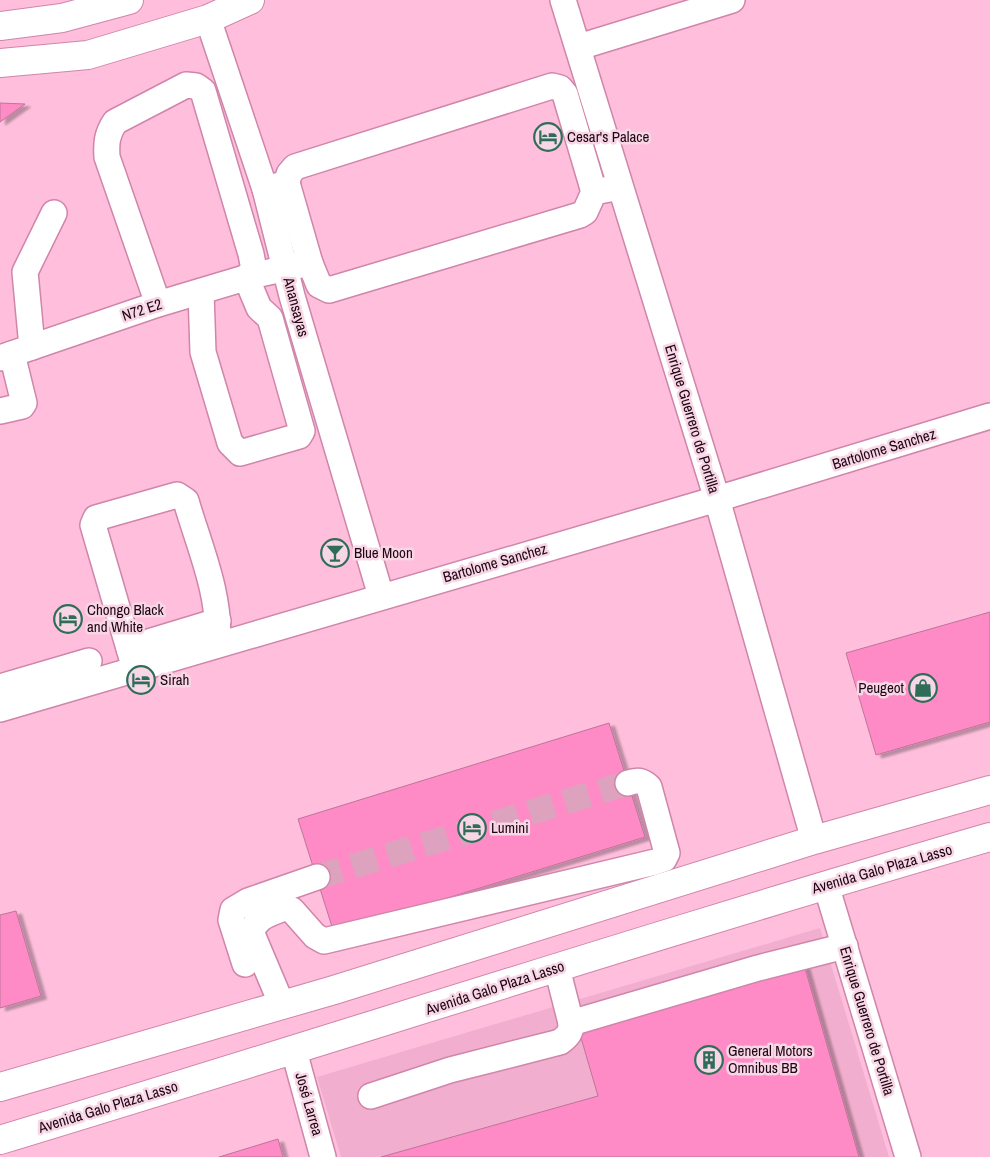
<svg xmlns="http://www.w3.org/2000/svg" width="990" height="1157" font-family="'Archivo Narrow',sans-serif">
<defs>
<filter id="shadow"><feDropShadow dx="5.5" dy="3" stdDeviation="1" flood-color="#0004"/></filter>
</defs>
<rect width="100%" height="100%" fill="#febedc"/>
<!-- built -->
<polygon fill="#f2aece" points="820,928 889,1157 341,1157 317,1077"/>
<!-- building -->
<g fill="#fe8bc6" stroke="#be7499" filter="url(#shadow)">
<polygon points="0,103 25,104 0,122"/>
<polygon points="990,612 990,722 876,755 846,653"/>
<polygon points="609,723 645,837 334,933 298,819"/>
<polygon points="16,911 41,996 0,1008 0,915"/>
<polygon points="803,961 859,1157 381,1157 598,1096 577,1024"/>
<polygon points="278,1139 283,1157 219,1157"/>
</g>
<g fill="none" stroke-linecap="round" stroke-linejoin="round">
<!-- minor-tunnel -->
<polyline stroke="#dda2be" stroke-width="25" stroke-dasharray="25 12" stroke-linecap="butt" points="317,877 628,783"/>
<defs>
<g id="minor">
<polyline points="563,0 717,499 814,840"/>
<polyline points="208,19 265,189 292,296 381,596"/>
<polyline points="579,47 732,0"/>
<polyline points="287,183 310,263"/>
<polyline points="265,189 287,183 289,174 295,167 552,86 560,88 565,94 594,192"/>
<polyline points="201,292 203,352 230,443 240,453 299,436 302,431 270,318 259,308 246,277"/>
<path d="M158,304L107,157C106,143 107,134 115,122L186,85L196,86L203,91L251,254L255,275"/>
<polyline points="32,347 25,272 54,213"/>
<polyline points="0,358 158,304 255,275 310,263 319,285 329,290 580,215 585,212 594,192 620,187"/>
<polyline points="0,411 22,406 24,403 12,354"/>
<polyline points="129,648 218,621"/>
<path d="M135,669L93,525L96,518L177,495L186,501C199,546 222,597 217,645"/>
<polyline points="0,687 89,661"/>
<polyline points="0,709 717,499 990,416"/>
<polyline points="826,885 908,1157"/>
<polyline points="245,964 231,920 233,910 248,901 317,877"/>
<path d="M282,1005L252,934C254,917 270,914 284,908L292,910L315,936L324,941L655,862L664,859L667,853L649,787C642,780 637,780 628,783"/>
<polyline points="571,1023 758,968 845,946"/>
<polyline points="294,1051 323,1157"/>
<path d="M371,1096L450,1070L560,1042C568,1036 571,1033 571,1023L557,968"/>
</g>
<g id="major">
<polyline points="0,26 62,18 129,0"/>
<polyline points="0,63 88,55 208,19 250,0"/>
<polyline points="0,1087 334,990 814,840 990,790"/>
<path d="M0,1140C330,1040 659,933 990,837"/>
</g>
</defs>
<!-- minor casing -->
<use href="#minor" stroke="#d085aa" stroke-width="28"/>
<!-- major casing -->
<use href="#major" stroke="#d085aa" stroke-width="30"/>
<!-- minor -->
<use href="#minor" stroke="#fff" stroke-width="25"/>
<!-- major -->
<use href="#major" stroke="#fff" stroke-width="28"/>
</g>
<!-- icons -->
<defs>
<symbol id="hotel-ring" viewBox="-11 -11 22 22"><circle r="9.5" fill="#f7d6e5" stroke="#2f6d59" stroke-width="1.5"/><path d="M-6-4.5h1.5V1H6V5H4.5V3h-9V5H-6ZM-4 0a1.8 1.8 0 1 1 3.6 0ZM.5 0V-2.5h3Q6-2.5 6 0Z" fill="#2f6d59"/></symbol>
<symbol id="bar-ring" viewBox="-11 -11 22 22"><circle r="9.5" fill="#f7d6e5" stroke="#2f6d59" stroke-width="1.5"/><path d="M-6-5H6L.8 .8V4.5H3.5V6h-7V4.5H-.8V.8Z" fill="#2f6d59"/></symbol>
<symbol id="shop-ring" viewBox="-11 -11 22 22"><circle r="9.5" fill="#f7d6e5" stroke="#2f6d59" stroke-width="1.5"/><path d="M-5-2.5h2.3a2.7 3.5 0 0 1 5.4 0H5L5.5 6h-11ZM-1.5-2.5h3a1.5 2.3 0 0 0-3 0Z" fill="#2f6d59"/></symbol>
<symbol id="building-ring" viewBox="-11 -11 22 22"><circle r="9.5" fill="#f7d6e5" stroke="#2f6d59" stroke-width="1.5"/><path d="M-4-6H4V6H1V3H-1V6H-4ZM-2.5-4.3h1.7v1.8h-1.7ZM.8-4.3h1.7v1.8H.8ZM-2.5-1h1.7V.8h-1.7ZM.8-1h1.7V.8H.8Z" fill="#2f6d59"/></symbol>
</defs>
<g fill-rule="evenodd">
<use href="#hotel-ring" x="532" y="121" width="32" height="32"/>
<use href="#bar-ring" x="319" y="537" width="32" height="32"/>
<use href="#hotel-ring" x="52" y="603" width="32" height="32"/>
<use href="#hotel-ring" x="125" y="664" width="32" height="32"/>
<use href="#shop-ring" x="907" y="672" width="32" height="32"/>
<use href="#hotel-ring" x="456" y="812" width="32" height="32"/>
<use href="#building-ring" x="693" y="1044" width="32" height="32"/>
</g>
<g text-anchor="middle" stroke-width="5" stroke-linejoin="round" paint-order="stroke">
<!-- poi labels -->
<g font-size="15" fill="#1f0513" stroke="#f7d6e5" text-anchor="start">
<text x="567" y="142">Cesar's Palace</text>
<text x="354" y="558">Blue Moon</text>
<text x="87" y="615">Chongo Black<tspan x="87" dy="17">and White</tspan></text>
<text x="160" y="685">Sirah</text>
<text x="904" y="693" text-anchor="end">Peugeot</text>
<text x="491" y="833">Lumini</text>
<text x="728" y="1056">General Motors<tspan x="728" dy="17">Omnibus BB</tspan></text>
</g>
<!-- street labels -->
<g font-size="15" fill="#1f0513" stroke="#f7d6e5">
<text transform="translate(296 307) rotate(75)" y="5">Anansayas</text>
<text transform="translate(142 310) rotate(-18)" y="5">N72 E2</text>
<text transform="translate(692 419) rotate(73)" y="5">Enrique Guerrero de Portilla</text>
<text transform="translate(884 449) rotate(-17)" y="5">Bartolome Sanchez</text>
<text transform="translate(495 563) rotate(-16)" y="5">Bartolome Sanchez</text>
<text transform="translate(882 869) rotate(-16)" y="5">Avenida Galo Plaza Lasso</text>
<text transform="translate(495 988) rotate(-18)" y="5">Avenida Galo Plaza Lasso</text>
<text transform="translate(867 1021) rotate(73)" y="5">Enrique Guerrero de Portilla</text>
<text transform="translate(309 1104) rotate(74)" y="5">José Larrea</text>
<text transform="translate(108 1107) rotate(-17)" y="5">Avenida Galo Plaza Lasso</text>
</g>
</g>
</svg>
